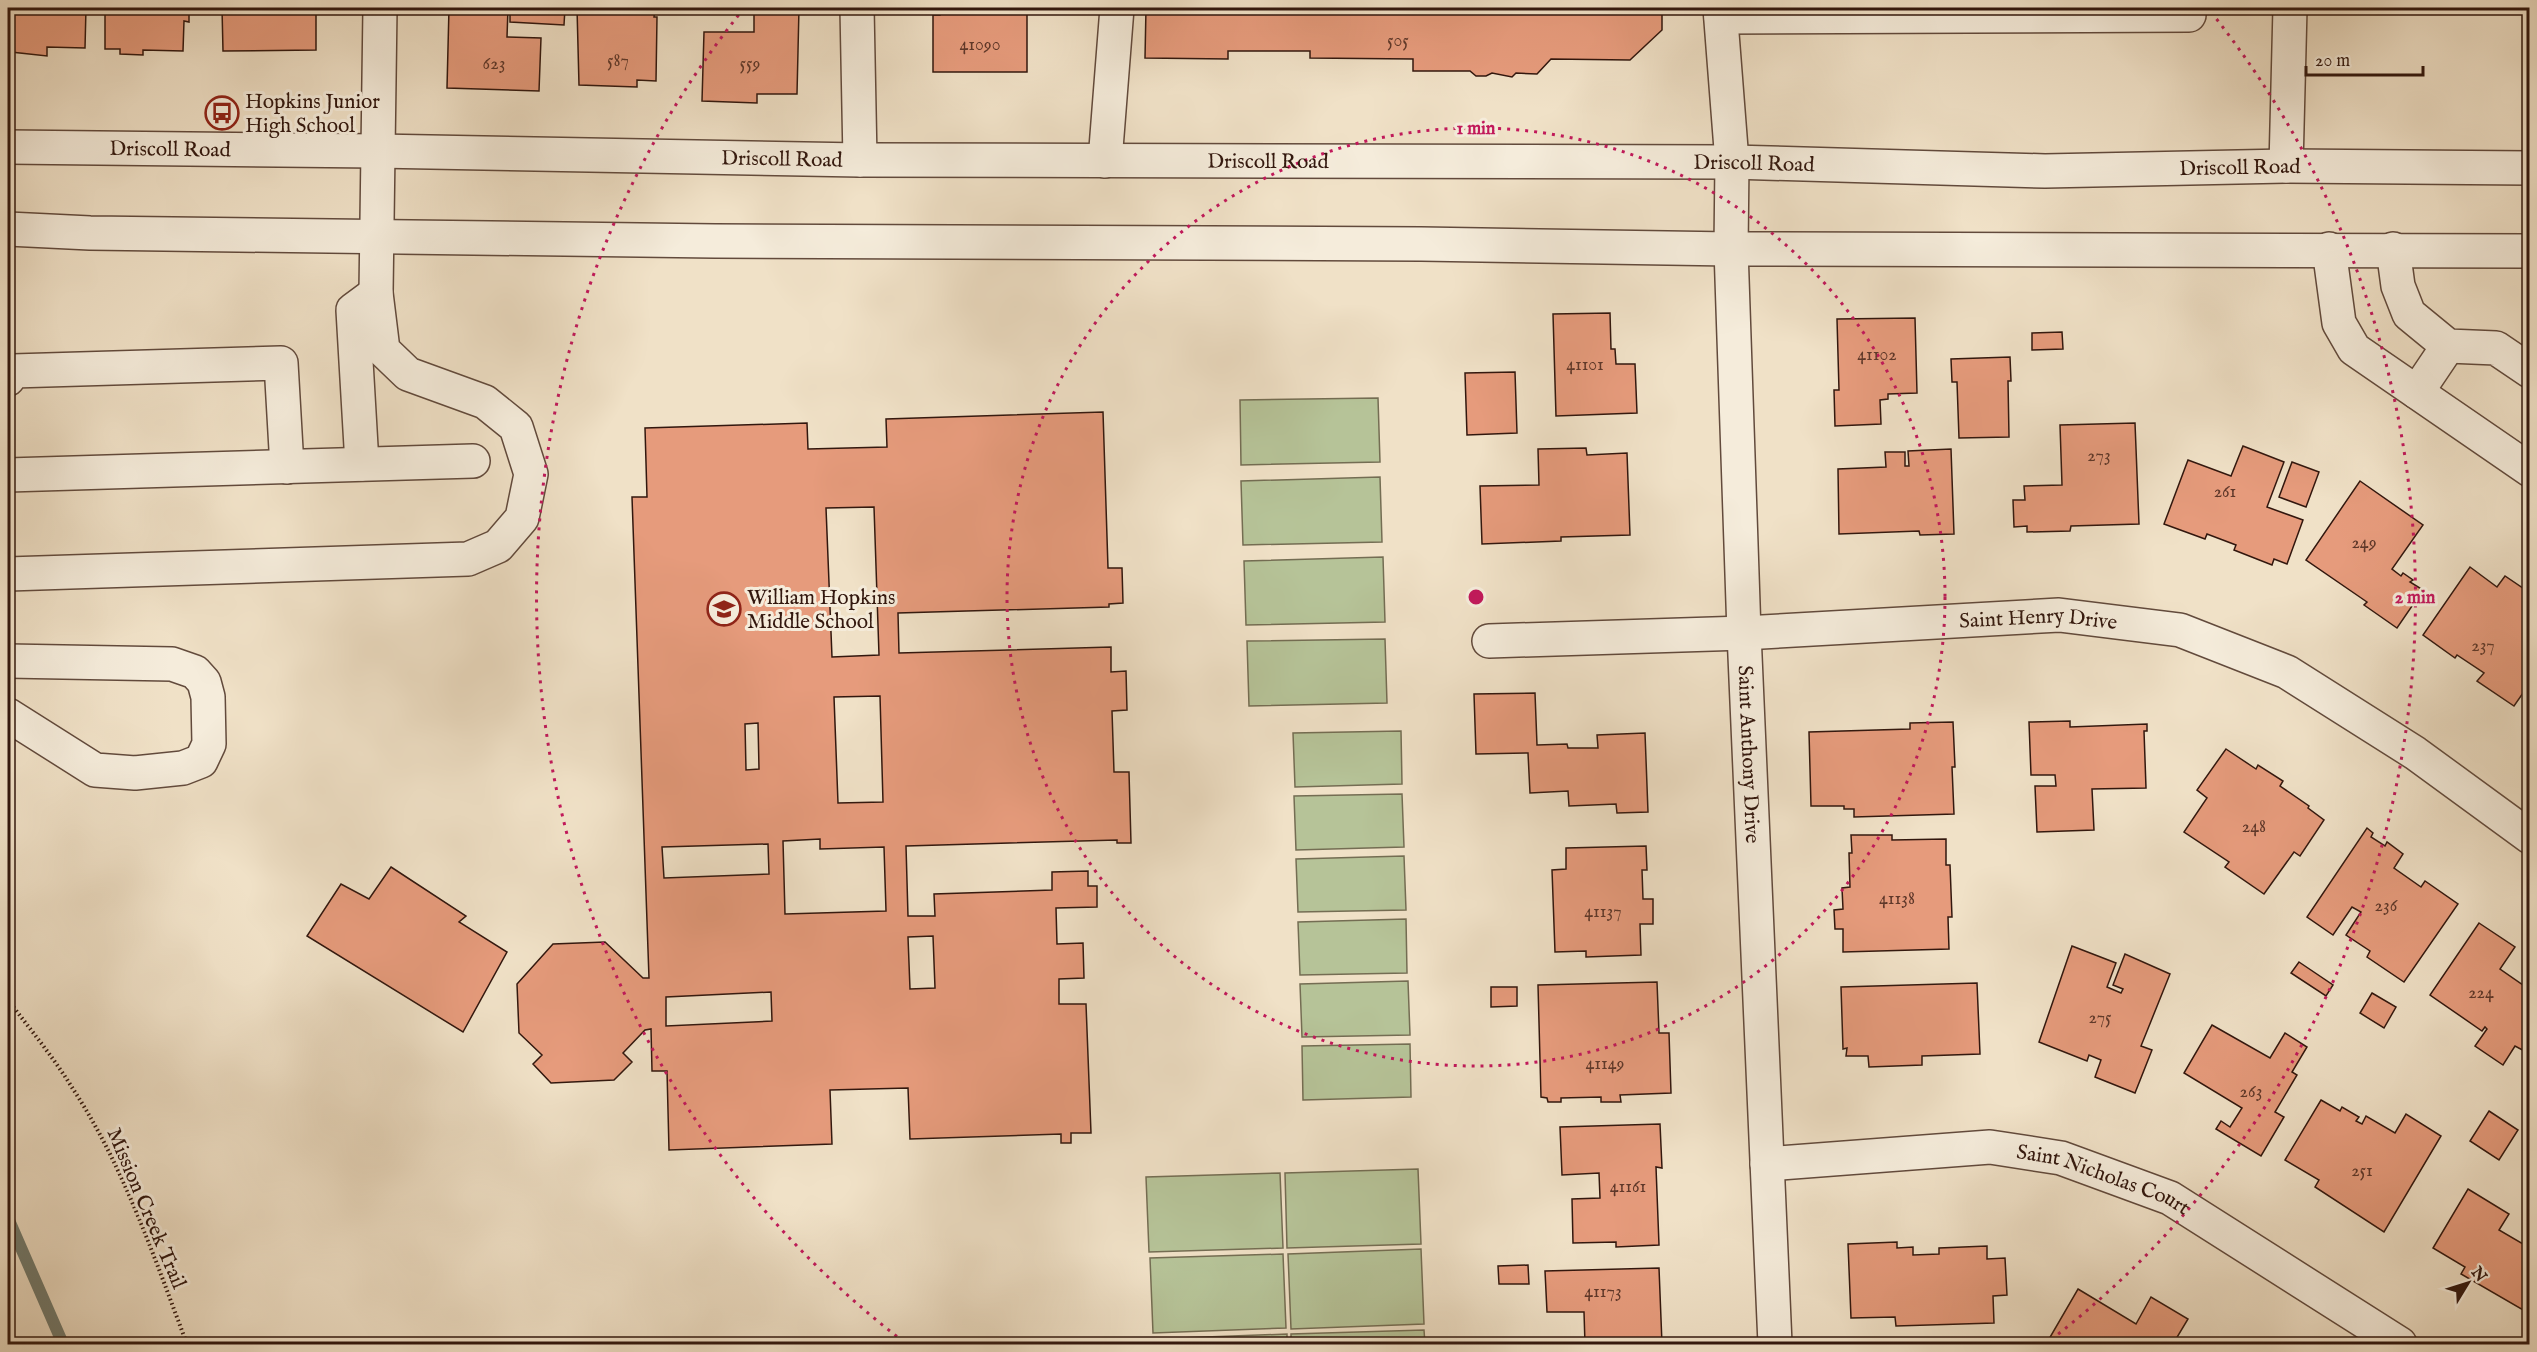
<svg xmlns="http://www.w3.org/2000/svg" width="2537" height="1352" font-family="'IM FELL English',serif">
<rect width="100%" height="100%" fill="#f0e1c7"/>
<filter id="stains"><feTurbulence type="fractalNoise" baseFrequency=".00333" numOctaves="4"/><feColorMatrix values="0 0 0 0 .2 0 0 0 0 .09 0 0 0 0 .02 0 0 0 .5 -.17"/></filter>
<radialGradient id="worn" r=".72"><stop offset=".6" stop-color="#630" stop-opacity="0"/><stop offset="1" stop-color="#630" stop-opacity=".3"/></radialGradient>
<!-- green -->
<g fill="#b6c398" stroke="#746d53" stroke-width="1.5">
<polygon points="1378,398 1380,462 1241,465 1240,400"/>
<polygon points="1380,477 1382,542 1243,545 1241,481"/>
<polygon points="1383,557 1385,622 1246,625 1244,561"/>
<polygon points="1385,639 1387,703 1249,706 1247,641"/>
<polygon points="1401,731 1402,784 1295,787 1293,733"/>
<polygon points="1402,794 1404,847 1296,850 1294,796"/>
<polygon points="1404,856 1406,910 1298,912 1296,859"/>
<polygon points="1406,919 1407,973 1300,975 1298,922"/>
<polygon points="1408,981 1410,1035 1302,1037 1300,984"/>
<polygon points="1410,1044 1411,1097 1303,1100 1302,1046"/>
<polygon points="1418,1169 1421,1244 1287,1248 1285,1173"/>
<polygon points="1280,1173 1283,1248 1149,1252 1146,1177"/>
<polygon points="1421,1249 1424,1324 1291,1329 1288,1254"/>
<polygon points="1283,1254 1286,1328 1153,1333 1150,1258"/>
<polygon points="1424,1330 1425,1344 1291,1344 1291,1334"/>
<polygon points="1287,1334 1287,1344 1153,1344 1153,1339"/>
</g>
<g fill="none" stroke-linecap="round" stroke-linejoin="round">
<!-- stream -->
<polyline stroke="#717b6f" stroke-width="12" points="8,1218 63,1344"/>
</g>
<!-- building -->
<g fill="#e69b7c" stroke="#32170e" stroke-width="1.5" fill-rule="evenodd">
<polygon points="8,8 86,8 85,48 47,47 47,56 11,52 11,47 8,47"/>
<polygon points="105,8 189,8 189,22 184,21 183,51 143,50 143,55 120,54 120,49 105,49"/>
<polygon points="222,8 316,8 316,50 223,51"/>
<polygon points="449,8 508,8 507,37 541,38 539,91 447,88"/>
<polygon points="514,8 565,8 564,25 510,22 510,10 514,10"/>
<polygon points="577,8 655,8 654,17 657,17 656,81 637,80 637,87 579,85"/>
<polygon points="754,8 799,8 797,94 757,94 757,103 702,101 704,32 754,32"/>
<polygon points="940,8 1027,8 1027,72 933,72 933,15 940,15"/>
<polygon points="1146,8 1662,8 1662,30 1630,60 1551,59 1537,74 1516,73 1512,77 1492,73 1486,76 1476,76 1470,71 1413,71 1413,59 1310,58 1310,51 1228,51 1228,59 1145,58"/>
<polygon points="1610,313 1611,349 1615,349 1616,364 1635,364 1637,413 1556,416 1553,314"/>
<polygon points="1915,318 1917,393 1888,394 1888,399 1880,400 1881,424 1835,426 1834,390 1839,390 1837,319"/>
<polygon points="2062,332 2063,349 2032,350 2032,333"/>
<polygon points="2010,357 2011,381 2008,381 2009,437 1959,438 1957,382 1952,382 1951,359"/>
<polygon points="1515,372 1517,433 1467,435 1465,373"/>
<path d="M1103,412L1108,568H1122L1123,603L1109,604V607L898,613L899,653L1111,647V672L1126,671L1127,710L1112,711L1114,772H1129L1131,843H1117V840L906,846L908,916H935L934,894L1052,890V872L1088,871V886H1097V907L1056,908L1057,944L1083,943L1084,978L1059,979V1004H1086L1091,1133H1071V1143H1061V1134L910,1139L908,1088L830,1090L832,1144L669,1150L667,1071H652L651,1029L645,1030L623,1053L632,1062L614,1080L551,1083L533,1064L542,1055L519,1033L517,984L553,944L605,942L643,978H649L632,497H647L645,428L807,423L808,449L887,447L886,419ZM874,507L879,655L832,657L826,508ZM880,696L883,802L838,803L834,697ZM758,723L759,769L746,770L745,724ZM820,839V849L884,847L886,911L785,914L783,841ZM768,844L769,874L664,878L662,847ZM933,936L935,988L910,989L908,937ZM771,992L772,1021L666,1026V997Z"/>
<polygon points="2135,423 2139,524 2071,526 2070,531 2027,532 2027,526 2014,527 2013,500 2025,500 2024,486 2062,485 2060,425"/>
<polygon points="2243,446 2284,462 2267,507 2303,520 2287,564 2274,559 2272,565 2234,550 2236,545 2207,534 2205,539 2164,524 2188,460 2231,476"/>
<polygon points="1586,448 1587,455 1627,453 1630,535 1561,537 1561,541 1482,544 1480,486 1539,485 1538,449"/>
<polygon points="1951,449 1954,534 1920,535 1919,531 1839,534 1838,469 1886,467 1885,452 1905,452 1905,466 1909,466 1908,451"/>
<polygon points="2292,462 2319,472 2306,507 2279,497"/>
<polygon points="2360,481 2423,525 2392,569 2401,576 2403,573 2413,580 2410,582 2423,590 2397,628 2364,605 2367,602 2306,560"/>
<polygon points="2470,567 2497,587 2505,576 2530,593 2530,683 2514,706 2477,681 2484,673 2457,655 2455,658 2423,635"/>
<polygon points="1535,693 1537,745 1567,744 1568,748 1598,748 1597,735 1645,733 1648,812 1617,813 1616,804 1569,806 1568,791 1530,793 1528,753 1476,754 1474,694"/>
<polygon points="2070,721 2070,727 2147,724 2147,731 2144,731 2146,788 2092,789 2094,830 2037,832 2035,786 2056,786 2055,775 2031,775 2029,722"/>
<polygon points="1953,722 1955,767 1952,767 1954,814 1854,817 1854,809 1844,809 1844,806 1811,806 1809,732 1910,729 1910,723"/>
<polygon points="2226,749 2256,769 2258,765 2283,781 2280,786 2309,806 2308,808 2324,820 2300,856 2294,852 2264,894 2225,867 2229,862 2184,832 2207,798 2197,790"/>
<polygon points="2367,828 2373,833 2371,837 2385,846 2387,842 2403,854 2394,868 2421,887 2425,881 2458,904 2404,982 2367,957 2370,951 2346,935 2361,912 2352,907 2333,935 2307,917"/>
<polygon points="1851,835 1892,835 1892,840 1946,839 1946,865 1950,865 1952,917 1948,917 1949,949 1843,952 1843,929 1835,929 1834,910 1843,909 1842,888 1850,887 1849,853 1852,853"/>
<polygon points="1646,846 1647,870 1642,870 1643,899 1653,899 1653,924 1640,924 1641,955 1586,957 1586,951 1555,952 1552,870 1566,869 1566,848"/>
<polygon points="391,867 466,916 459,922 507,952 463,1032 307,936 341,884 369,899"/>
<polygon points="2479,923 2515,947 2500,969 2530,990 2530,1054 2515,1046 2503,1065 2475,1046 2487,1029 2485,1027 2482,1031 2430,995"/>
<polygon points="2072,946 2116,963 2107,987 2121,993 2123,989 2113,985 2125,954 2170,974 2141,1046 2152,1050 2135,1093 2095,1077 2101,1060 2089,1055 2087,1061 2039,1042"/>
<polygon points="2299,962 2333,985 2326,996 2291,973"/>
<polygon points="1657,982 1659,1033 1669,1033 1671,1093 1620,1095 1621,1102 1601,1102 1601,1097 1561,1098 1561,1102 1548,1102 1547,1098 1541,1097 1538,985"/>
<polygon points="1977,983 1980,1054 1922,1056 1922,1065 1869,1067 1868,1056 1846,1056 1847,1048 1843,1049 1841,987"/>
<polygon points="1491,987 1517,987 1517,1006 1491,1007"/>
<polygon points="2372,993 2396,1007 2384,1028 2360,1013"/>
<polygon points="2212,1025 2270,1058 2285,1033 2307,1047 2292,1072 2297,1075 2275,1112 2284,1117 2261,1156 2216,1129 2221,1121 2230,1127 2242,1108 2184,1073"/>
<polygon points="2321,1100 2340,1111 2342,1107 2359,1117 2356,1121 2362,1124 2366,1116 2395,1133 2406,1114 2441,1136 2384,1232 2315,1187 2319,1180 2285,1160"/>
<polygon points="2489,1111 2518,1130 2499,1160 2470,1141"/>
<polygon points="1660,1124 1662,1168 1656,1167 1659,1245 1616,1247 1616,1242 1573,1243 1572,1199 1600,1198 1599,1173 1562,1175 1560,1127"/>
<polygon points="2468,1189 2509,1214 2499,1230 2530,1248 2524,1261 2530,1264 2530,1314 2461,1274 2465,1267 2433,1248"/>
<polygon points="1897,1242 1897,1248 1913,1247 1913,1255 1939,1254 1939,1248 1987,1246 1987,1259 2005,1258 2007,1295 1993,1296 1994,1323 1896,1326 1895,1317 1851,1318 1848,1244"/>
<polygon points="1528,1265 1529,1284 1499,1284 1498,1266"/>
<polygon points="1659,1268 1662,1344 1585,1344 1584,1312 1547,1312 1545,1271"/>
<polygon points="2078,1289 2136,1324 2151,1297 2188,1319 2173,1344 2058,1344 2049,1339"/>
</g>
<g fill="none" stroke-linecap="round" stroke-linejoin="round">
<defs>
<g id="minor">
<polyline points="857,8 860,160"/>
<path id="s1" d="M1720,8L1732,162L1731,249L1744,633L1775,1344"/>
<polyline points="1721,17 2189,15 2189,8"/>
<path id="s2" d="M8,147L377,151L860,160L1732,162L2045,171L2286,166L2530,168"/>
<polyline points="1105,161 1117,8"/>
<polyline points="2286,166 2290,8"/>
<polyline points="8,229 90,233 715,241 1421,244 1731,249 2530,251"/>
<polyline points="2329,249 2339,323 2354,349 2530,470"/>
<polyline points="2393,249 2398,286 2409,314 2448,346 2496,348 2530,371"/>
<polyline points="8,379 13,371 281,363 287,467"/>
<polyline points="2417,392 2448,346"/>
<polyline points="362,464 353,310 376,293"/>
<polyline points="8,475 473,461"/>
<polyline points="8,574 468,559 498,546 522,518 531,474 516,427 485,402 408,374 383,350 376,293 380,8"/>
<path id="s3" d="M1489,641L1744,633L2059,615L2180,630L2287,672L2415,753L2530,837"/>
<polyline points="8,661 172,664 195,672 204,682 208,697 209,744 201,761 183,768 135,773 95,770 8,715"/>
<path id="s4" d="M1767,1164L1990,1147L2061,1158L2170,1198L2400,1344"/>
</g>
</defs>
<!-- minor casing -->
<use href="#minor" stroke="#624a3c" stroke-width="36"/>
<!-- path -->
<path stroke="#32170e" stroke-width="4" stroke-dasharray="1.5 3" stroke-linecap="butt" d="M8,1000C30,1029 54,1058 73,1089C124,1167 154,1257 187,1344"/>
<!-- minor -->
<use href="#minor" stroke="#f5ecdb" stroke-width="33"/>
</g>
<!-- distance rings -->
<g fill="none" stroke="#c2185b" stroke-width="3" stroke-dasharray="3 6">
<circle cx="1476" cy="597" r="469"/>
<path d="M904 1342A939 939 0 0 1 741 12M2211 12A939 939 0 0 1 2048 1342"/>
</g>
<!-- icons -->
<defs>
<symbol id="bus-ring" viewBox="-11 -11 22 22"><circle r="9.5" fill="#f5ecdb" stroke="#8f2418" stroke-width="1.5"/><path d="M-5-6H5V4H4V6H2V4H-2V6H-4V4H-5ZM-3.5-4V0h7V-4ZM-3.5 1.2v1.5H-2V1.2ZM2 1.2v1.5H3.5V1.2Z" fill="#8f2418"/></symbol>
<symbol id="school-ring" viewBox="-11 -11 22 22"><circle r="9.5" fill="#f5ecdb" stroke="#8f2418" stroke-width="1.5"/><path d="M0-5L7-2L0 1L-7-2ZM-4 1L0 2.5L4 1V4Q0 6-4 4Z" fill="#8f2418"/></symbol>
</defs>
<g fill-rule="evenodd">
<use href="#bus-ring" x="203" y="94" width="38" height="38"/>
<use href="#school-ring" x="705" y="590" width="38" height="38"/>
</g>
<g text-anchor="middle" stroke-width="6" stroke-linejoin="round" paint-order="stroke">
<!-- number labels -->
<g font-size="18" fill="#5f382a">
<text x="1398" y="46">505</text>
<text x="980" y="50">41090</text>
<text x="618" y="66">587</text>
<text x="494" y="69">623</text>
<text x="750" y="69">559</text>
<text x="1877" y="360">41102</text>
<text x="1585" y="370">41101</text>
<text x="2099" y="461">273</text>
<text x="2225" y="497">261</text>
<text x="2364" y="548">249</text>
<text x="2483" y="651">237</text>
<text x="2254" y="832">248</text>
<text x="1897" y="904">41138</text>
<text x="2386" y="911">236</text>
<text x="1603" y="917">41137</text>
<text x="2481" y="998">224</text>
<text x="2100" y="1023">275</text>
<text x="1605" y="1069">41149</text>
<text x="2251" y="1097">263</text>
<text x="2362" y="1176">251</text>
<text x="1628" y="1192">41161</text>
<text x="1603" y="1297">41173</text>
</g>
<!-- poi labels -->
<g font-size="21" fill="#32170e" stroke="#f5ecdb" text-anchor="start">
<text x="245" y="108">Hopkins Junior<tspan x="245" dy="24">High School</tspan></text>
<text x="747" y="604">William Hopkins<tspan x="747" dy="24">Middle School</tspan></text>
</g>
<!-- street labels -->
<g font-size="21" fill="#32170e" stroke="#f5ecdb">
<text dy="7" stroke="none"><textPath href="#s2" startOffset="162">Driscoll Road</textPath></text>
<text dy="7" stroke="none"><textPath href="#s2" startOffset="774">Driscoll Road</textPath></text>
<text dy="7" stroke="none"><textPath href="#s2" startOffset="1260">Driscoll Road</textPath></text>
<text dy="7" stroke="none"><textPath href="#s2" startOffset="1746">Driscoll Road</textPath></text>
<text dy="7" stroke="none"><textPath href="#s2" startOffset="2232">Driscoll Road</textPath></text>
<text dy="7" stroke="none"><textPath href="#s3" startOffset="550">Saint Henry Drive</textPath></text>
<text dy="7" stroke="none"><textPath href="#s1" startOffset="747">Saint Anthony Drive</textPath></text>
<text dy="7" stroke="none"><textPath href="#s4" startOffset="342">Saint Nicholas Court</textPath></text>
<text transform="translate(147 1208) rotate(67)" y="7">Mission Creek Trail</text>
</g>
</g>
<circle cx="1476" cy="597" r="9" fill="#c2185b" stroke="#f5ecdb" stroke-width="3"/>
<g font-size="18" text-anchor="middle" font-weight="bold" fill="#c2185b" stroke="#f5ecdb" stroke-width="6" stroke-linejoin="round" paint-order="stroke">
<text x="1476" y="134">1 min</text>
<text x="2415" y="603">2 min</text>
</g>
<!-- margin -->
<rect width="2537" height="1352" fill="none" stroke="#f0e1c7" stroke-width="30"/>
<rect x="9" y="9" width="2519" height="1334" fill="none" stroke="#32170e" stroke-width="3"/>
<rect x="15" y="15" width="2507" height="1322" fill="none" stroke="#32170e" stroke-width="1.5"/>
<!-- north arrow -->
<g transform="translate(2468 1283) rotate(52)" stroke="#f5ecdb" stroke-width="4.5" paint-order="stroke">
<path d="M0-4.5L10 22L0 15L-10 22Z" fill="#32170e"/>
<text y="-9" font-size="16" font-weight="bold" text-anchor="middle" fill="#32170e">N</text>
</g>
<!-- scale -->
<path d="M2306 66v9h117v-9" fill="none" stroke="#32170e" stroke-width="3"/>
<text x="2315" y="66" font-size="18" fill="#32170e" stroke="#f5ecdb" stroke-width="4.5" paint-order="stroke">20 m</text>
<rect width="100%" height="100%" filter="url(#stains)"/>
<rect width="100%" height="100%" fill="url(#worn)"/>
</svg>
